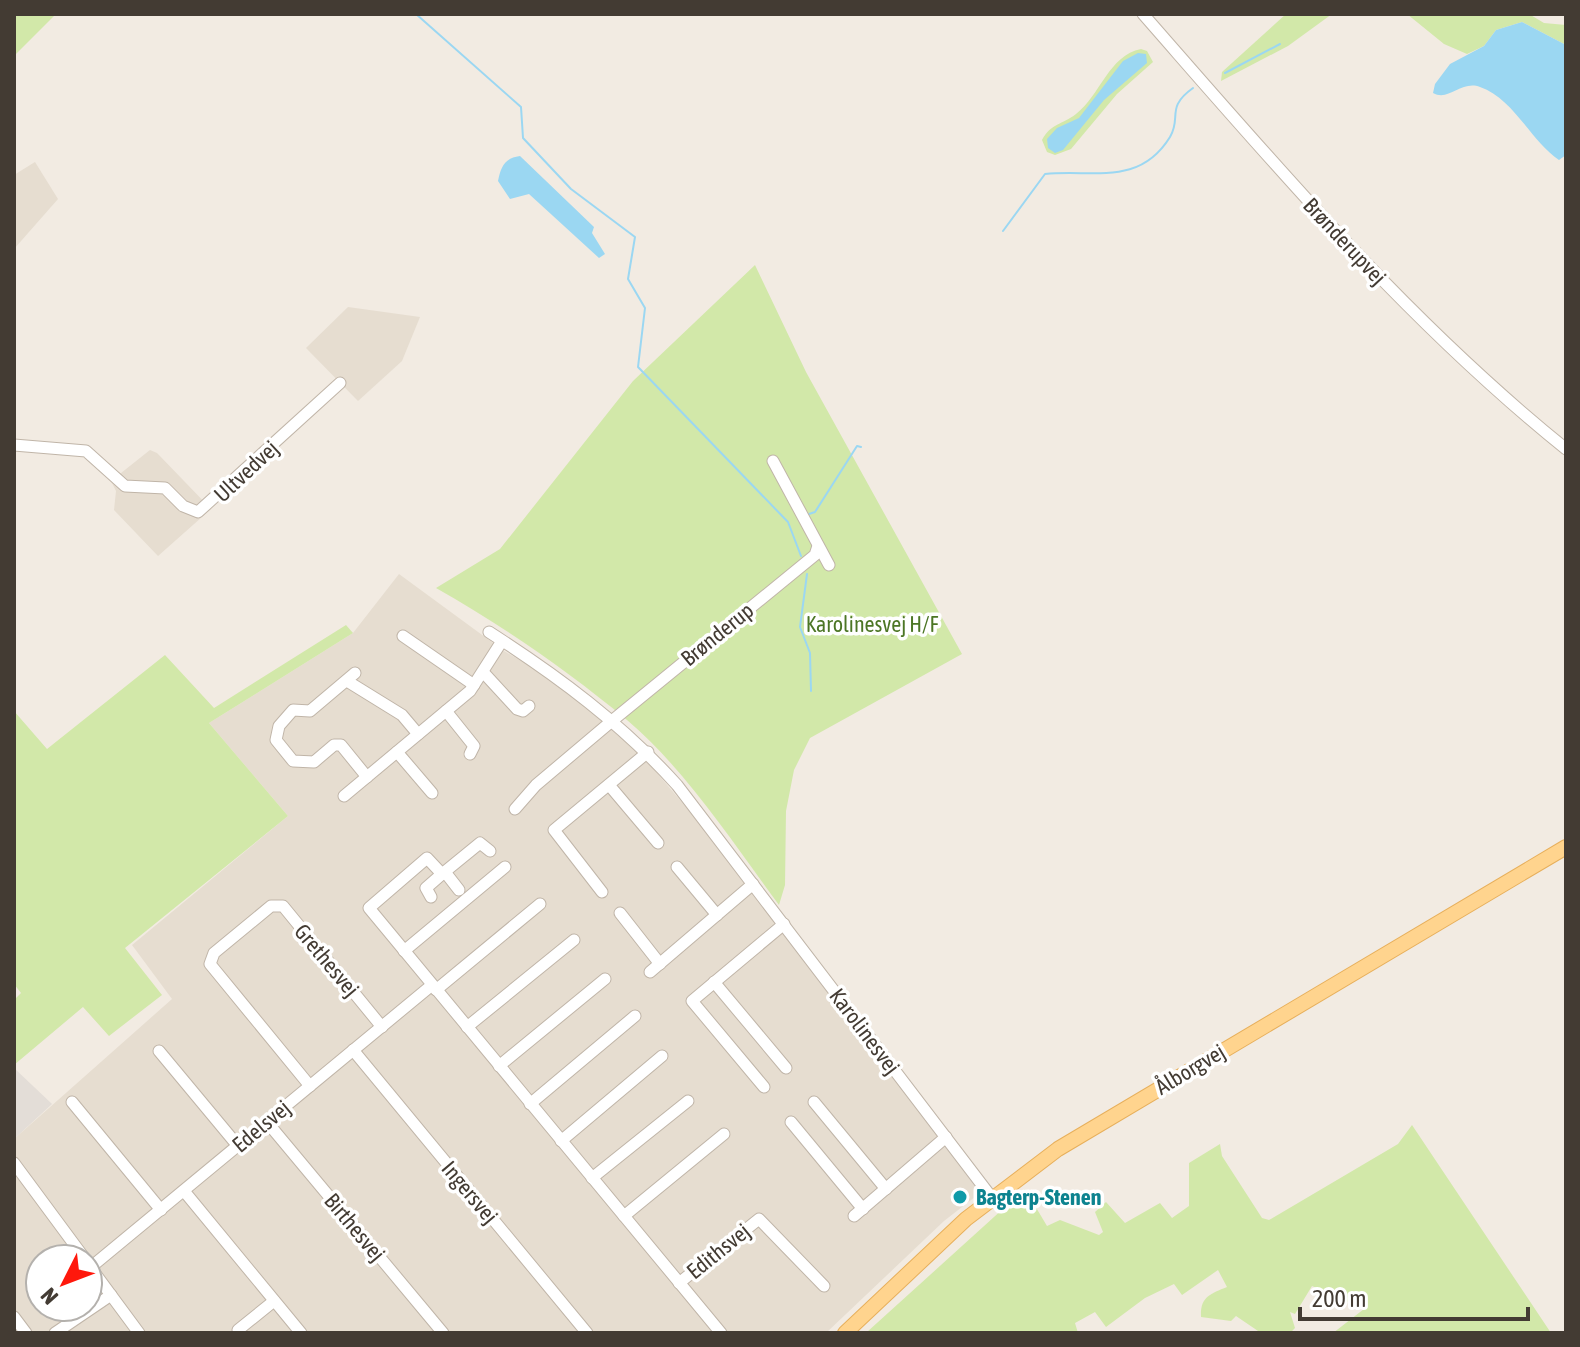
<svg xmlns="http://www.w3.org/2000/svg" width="1580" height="1347" font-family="'Asap Condensed',sans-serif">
<rect width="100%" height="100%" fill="#f2ebe2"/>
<!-- residential -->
<g fill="#e6ddd0" fill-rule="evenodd">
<polygon points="35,162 58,199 14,249 14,175"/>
<polygon points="348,307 420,317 402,361 358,401 306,348"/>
<polygon points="150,450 157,453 211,509 158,556 114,510 116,491 111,481"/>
<path d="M399,574L504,651L562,685L646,760L696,819L980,1193L944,1221L826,1333H14V1139L172,999L132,945L288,816L209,723L353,633ZM40,1259H88V1307H40Z"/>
</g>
<!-- industrial -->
<polygon fill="#e3ddd7" points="14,1068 52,1104 14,1139"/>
<!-- green -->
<g fill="#d2e8a9">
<polygon points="14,14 56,14 14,56"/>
<polygon points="1286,14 1332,14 1288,46 1221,81 1222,72"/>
<polygon points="1407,14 1529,14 1544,23 1566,25 1566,45 1522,22 1496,30 1484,46 1467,54 1444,44"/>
<path d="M1141,49L1147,51L1153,62L1117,94L1071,149L1055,155L1047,152L1042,140C1051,123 1062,125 1076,114C1100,96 1109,55 1141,49Z"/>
<path d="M755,265L806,372L962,654L810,738L794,770L786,811L785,885L779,905C733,843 686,770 627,720C568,671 503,626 436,588L500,549L633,381Z"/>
<polygon points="346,625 353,633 209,723 288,816 125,948 162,995 109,1036 83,1007 14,1065 14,1000 21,993 14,984 14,711 47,749 165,655 214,708"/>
<path d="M1412,1125L1551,1333H1333L1364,1309L1312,1286L1295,1314L1290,1312L1295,1328L1290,1333H1261L1236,1316L1231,1321L1201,1317C1200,1297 1210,1294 1227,1287L1218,1270L1182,1295L1174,1284L1145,1298L1106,1327L1095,1312L1075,1323L1078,1333L867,1332L1025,1189L1047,1226L1060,1220L1099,1235L1103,1232L1095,1212L1106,1202L1125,1223L1160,1203L1172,1218L1189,1206V1163L1220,1144L1222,1156L1262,1218L1269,1220L1398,1144Z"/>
</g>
<!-- water -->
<g fill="#9bd7f2">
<path d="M1522,22L1566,45V155L1559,160C1531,141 1513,98 1480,87C1461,80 1449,102 1433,93L1435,84L1450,64L1484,46L1496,30Z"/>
<polygon points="1138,53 1146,54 1147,63 1104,100 1063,150 1055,153 1048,148 1047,139 1057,128 1079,118 1123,61"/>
<path d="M520,156L594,227L592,233L605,254L599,258L529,194L510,199L498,181C501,167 504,158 520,156Z"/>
</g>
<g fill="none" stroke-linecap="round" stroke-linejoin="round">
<!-- stream -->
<g stroke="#9bd7f2" stroke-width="2">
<polyline points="416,14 521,107 523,138 571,189 635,237 628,279 645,308 638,367 788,522 801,556"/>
<polyline points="1225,73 1280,44"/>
<path d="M1003,231L1045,174C1093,169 1139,187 1170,137C1182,117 1165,108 1193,88"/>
<polyline points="809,514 815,512 857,446 861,447"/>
<polyline points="807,574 800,627 810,653 811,691"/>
</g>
<defs>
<g id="minor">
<path d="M1143,14C1277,167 1407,321 1566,449"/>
<polyline points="14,445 86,451 125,486 165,488 183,506 198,512 340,383"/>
<polyline points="773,461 829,565"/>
<path d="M489,632C559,677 621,723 677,785L992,1198"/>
<polyline points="403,636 474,685"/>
<polyline points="483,672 517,709 523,711 529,706"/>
<polyline points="355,673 310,711 293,710 279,726 276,740 293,761 314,762 334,745 341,745 367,777"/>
<polyline points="347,681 402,715 418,734"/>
<polyline points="446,711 474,746 470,754"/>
<polyline points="397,752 432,793"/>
<polyline points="609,785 658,843"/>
<polyline points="344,796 470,691 502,641"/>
<polyline points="515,809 536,785 613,720 815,555 818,546"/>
<polyline points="677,867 717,915"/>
<polyline points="445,872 459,890"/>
<polyline points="442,874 480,843 490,851"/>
<polyline points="602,892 554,830 648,752"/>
<polyline points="431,897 426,888 442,874 427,858 369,908 721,1333"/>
<polyline points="620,913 660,964"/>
<polyline points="404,951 505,867"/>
<polyline points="650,972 753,884"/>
<polyline points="714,982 786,1068"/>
<polyline points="436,990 540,904"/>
<polyline points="467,1027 574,940"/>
<polyline points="353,1050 587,1333"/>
<polyline points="159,1051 238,1146"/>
<polyline points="499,1066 605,979"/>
<polyline points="310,1086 210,964 214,953 271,906 283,906 382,1027"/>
<polyline points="764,1087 692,1001 784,924"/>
<polyline points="72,1102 161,1210"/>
<polyline points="814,1102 886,1189"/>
<polyline points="530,1104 635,1016"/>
<polyline points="267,1122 443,1333"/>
<polyline points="791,1122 863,1209"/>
<polyline points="561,1141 662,1056"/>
<polyline points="14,1163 85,1259"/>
<polyline points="592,1178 688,1101"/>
<polyline points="184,1191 301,1333"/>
<polyline points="624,1216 724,1134"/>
<polyline points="854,1216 946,1137"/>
<polyline points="88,1264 139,1333"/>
<polyline points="91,1267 432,985"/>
<polyline points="679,1283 759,1219 824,1286"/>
<polyline points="14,1317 26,1333"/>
<polyline points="238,1330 274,1301"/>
<polyline points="55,1333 111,1295"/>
</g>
<polyline id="major" points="845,1333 966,1219 1058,1149 1566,847"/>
</defs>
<!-- minor casing -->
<use href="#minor" stroke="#c0b5a8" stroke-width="13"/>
<!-- major casing -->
<use href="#major" stroke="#e7af5b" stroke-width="16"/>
<!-- minor -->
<use href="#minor" stroke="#fff" stroke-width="11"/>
<!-- major -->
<use href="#major" stroke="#ffd48e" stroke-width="14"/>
</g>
<!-- markers -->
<circle fill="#0f9aa8" stroke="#fff" stroke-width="3" cx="960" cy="1197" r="8"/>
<g text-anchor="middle" stroke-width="7" stroke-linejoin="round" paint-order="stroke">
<!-- street labels -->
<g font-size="22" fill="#433b33" stroke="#fff">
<text transform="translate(1345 241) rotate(47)" y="8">Brønderupvej</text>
<text transform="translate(246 471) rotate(-43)" y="8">Ultvedvej</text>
<text transform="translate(717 634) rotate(-39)" y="8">Brønderup</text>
<text transform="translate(327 960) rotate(50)" y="8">Grethesvej</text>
<text transform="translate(865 1031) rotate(53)" y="8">Karolinesvej</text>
<text transform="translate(1190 1069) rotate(-31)" y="8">Ålborgvej</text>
<text transform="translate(261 1126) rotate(-40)" y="8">Edelsvej</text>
<text transform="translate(470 1192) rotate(50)" y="8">Ingersvej</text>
<text transform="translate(355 1227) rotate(50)" y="8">Birthesvej</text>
<text transform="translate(718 1251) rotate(-39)" y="8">Edithsvej</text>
</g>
<!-- park labels -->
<g font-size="22" fill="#4c7625" stroke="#fff">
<text x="872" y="632">Karolinesvej H/F</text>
</g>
<!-- culture labels -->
<g font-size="22" font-weight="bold" fill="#0d838f" stroke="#fff" text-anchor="start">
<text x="976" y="1205">Bagterp-Stenen</text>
</g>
</g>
<!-- border -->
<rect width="1580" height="1347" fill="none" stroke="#433b33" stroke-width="32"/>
<!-- north arrow -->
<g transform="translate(64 1283) rotate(228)"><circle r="38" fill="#ffffff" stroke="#b4b1ad" stroke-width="2"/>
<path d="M0-6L14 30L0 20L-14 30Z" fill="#ff180c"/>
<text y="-12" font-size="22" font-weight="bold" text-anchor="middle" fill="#433b33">N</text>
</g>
<!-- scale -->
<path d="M1300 1307v12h228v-12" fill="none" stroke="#433b33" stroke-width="4"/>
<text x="1312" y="1307" font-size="24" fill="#433b33" stroke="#ffffff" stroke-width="6" paint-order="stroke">200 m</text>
</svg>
